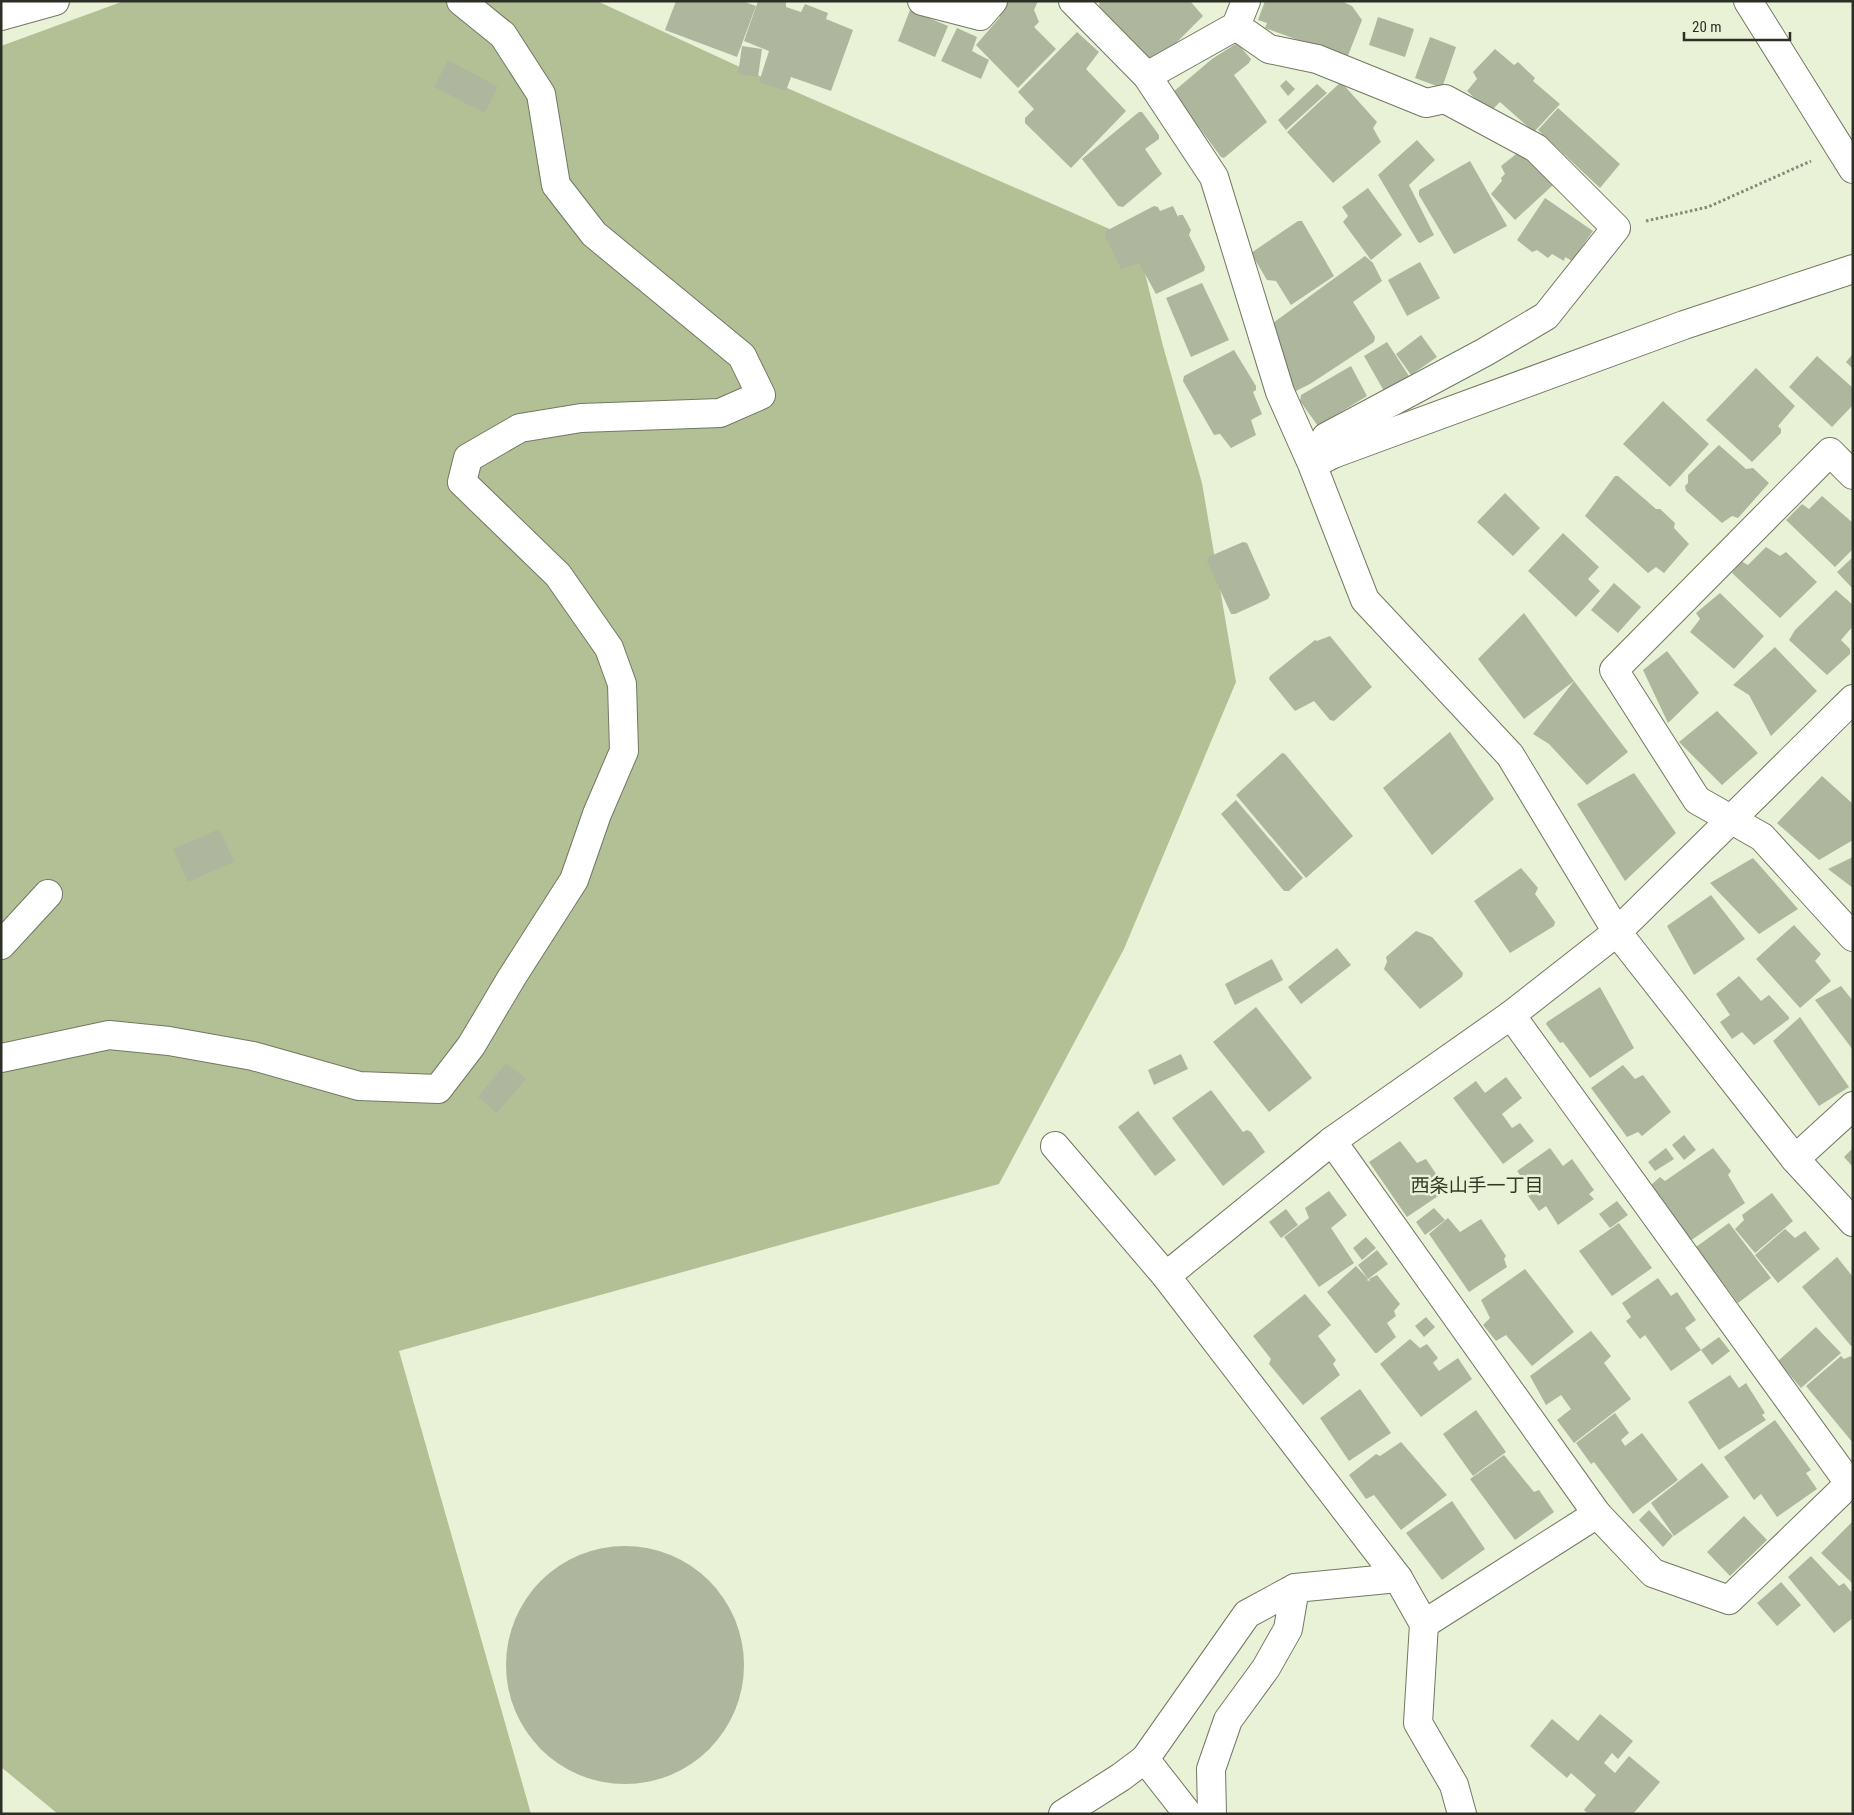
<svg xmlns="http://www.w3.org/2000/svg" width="1854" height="1815" font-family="'Roboto Condensed','Noto Sans JP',sans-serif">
<rect width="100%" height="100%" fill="#e9f1d7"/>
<!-- green -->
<polygon fill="#b3c096" points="124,1 597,1 755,74 1137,241 1163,346 1202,483 1236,682 1124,949 999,1184 399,1351 531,1814 58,1814 1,1767 1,46"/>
<!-- building -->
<g fill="#aeb69d">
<polygon points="676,1 742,1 756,6 737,57 665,30"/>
<polygon points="758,1 786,1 786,7 801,12 805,4 828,13 826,19 853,30 831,91 791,77 786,91 759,82 769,51 744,41"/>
<polygon points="1007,1 1038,1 1034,10 1039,22 1034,27 1056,49 1018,88 976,45 1000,17 996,13"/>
<polygon points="1100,1 1190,1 1203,16 1154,65 1103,15 1099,5"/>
<polygon points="1265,1 1341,1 1352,6 1362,20 1347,58 1265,28 1267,23 1258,20"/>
<polygon points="910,10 948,26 935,57 898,41"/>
<polygon points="1378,17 1414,29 1405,57 1369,45"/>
<polygon points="957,28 977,37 972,51 989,60 981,79 941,61"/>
<polygon points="1077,32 1099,52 1086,69 1126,111 1071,168 1025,123 1025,118 1034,109 1018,92"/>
<polygon points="1430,37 1456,47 1442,88 1415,78"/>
<polygon points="1237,43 1251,59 1249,63 1234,75 1267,122 1224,158 1221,157 1173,92 1212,59"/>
<polygon points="742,46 762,49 758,77 738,74"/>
<polygon points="1495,49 1514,65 1518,62 1535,78 1533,81 1560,104 1534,132 1500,102 1490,112 1467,91 1477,79 1473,72"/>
<polygon points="448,60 498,87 485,113 434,87"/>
<polygon points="1286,80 1295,89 1288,96 1280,86"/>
<polygon points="1341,82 1377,122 1373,128 1381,142 1333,183 1287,132"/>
<polygon points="1317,84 1327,93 1286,130 1278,120"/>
<polygon points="1558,108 1620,164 1600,188 1538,130"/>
<polygon points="1139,112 1142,112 1159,135 1159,139 1145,149 1162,174 1123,207 1118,206 1082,159"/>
<polygon points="1417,140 1435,160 1409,185 1434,235 1420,243 1418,242 1378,175"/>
<polygon points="1520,151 1553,185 1515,220 1491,194 1502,181 1501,178 1505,174 1501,166"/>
<polygon points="1470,161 1507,226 1454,254 1419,195 1419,190"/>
<polygon points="1368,188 1402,235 1371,260 1343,222 1348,216 1342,207"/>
<polygon points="1545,198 1593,231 1572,261 1565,257 1564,261 1552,254 1548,258 1537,250 1532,252 1517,240"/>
<polygon points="1154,206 1158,207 1160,211 1173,206 1178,217 1179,215 1183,215 1191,230 1189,235 1205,267 1204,271 1156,294 1139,263 1121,269 1105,236 1106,231"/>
<polygon points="1298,221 1302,221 1334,276 1291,305 1276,281 1267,280 1251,253"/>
<polygon points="1365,256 1373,263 1382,281 1353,302 1375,337 1374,342 1310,384 1294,392 1273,323"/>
<polygon points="1420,262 1440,298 1407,316 1388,280"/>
<polygon points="1202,283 1229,340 1191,357 1166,298"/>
<polygon points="1421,335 1437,357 1411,375 1396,354"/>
<polygon points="1387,342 1409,376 1384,391 1364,356"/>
<polygon points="1234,350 1256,386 1256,390 1253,392 1262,414 1251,420 1256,435 1231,448 1220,434 1214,435 1183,381 1184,376"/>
<polygon points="1853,354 1853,369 1846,362"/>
<polygon points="1817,356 1853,388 1853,405 1832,427 1789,387"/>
<polygon points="1351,366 1367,396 1318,426 1300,401 1301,395"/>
<polygon points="1756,368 1795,406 1778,426 1781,429 1781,433 1752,462 1706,420"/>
<polygon points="1663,401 1709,444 1670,487 1623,444"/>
<polygon points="1719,445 1746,469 1753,468 1769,483 1738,518 1732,516 1722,523 1686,491 1685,486 1688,483 1688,475"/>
<polygon points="1615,476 1618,476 1656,509 1660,509 1675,523 1674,528 1689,544 1664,573 1656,567 1648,573 1585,516"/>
<polygon points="1505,493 1540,528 1513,556 1477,522"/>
<polygon points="1822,496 1853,523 1853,549 1835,567 1786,520 1802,504 1809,509"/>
<polygon points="1563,533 1599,567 1588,579 1600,591 1576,617 1528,571"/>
<polygon points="1243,542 1247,543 1270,595 1268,599 1235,614 1231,614 1207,561 1208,557"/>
<polygon points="1766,547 1780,556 1786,552 1817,582 1780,618 1732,573 1741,561 1748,565"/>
<polygon points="1853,557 1853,589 1837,572"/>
<polygon points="1614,583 1641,607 1618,633 1591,610"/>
<polygon points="1836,590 1853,605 1853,626 1841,640 1850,649 1850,654 1827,675 1789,640 1795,630"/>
<polygon points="1720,593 1764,636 1734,669 1690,632 1700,619 1696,613"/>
<polygon points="1524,613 1574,681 1524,719 1478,659"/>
<polygon points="1330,636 1372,687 1334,721 1330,720 1314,701 1295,711 1269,679 1270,676 1315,640 1317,641"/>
<polygon points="1775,647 1817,691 1771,736 1749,695 1733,685"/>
<polygon points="1667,651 1699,693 1668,723 1643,670"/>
<polygon points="1574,681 1628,752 1587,785 1549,744 1533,734"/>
<polygon points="1717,711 1758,753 1722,785 1679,742"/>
<polygon points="1450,732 1494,799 1432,855 1383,788"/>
<polygon points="1282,753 1285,754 1353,836 1306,878 1236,795"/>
<polygon points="1634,773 1676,833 1625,881 1577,804"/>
<polygon points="1822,776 1853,804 1853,840 1819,860 1777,823"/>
<polygon points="1236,800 1303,878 1289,891 1284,891 1221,814"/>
<polygon points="219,829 234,862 188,882 173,849"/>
<polygon points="1853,857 1853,888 1828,869"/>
<polygon points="1753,858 1798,909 1759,934 1710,883"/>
<polygon points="1521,868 1538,888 1535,894 1555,922 1554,926 1510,953 1474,901"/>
<polygon points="1711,895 1745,939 1694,975 1667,926"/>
<polygon points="1794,925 1821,954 1815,961 1831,981 1800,1008 1756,959"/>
<polygon points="1416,931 1432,937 1463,973 1462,977 1420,1009 1384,969 1387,962 1386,957"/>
<polygon points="1337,948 1351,965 1301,1004 1288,987"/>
<polygon points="1272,959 1283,980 1235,1005 1225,984"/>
<polygon points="1739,976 1761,1001 1769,995 1789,1017 1789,1019 1754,1045 1742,1032 1732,1039 1720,1022 1730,1015 1716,994"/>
<polygon points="1841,986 1853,1001 1853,1050 1815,1000"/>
<polygon points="1600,987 1634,1048 1590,1078 1563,1042 1560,1043 1546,1024 1547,1022"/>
<polygon points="1256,1007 1312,1078 1269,1112 1213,1042"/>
<polygon points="1800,1017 1849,1087 1819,1106 1773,1041"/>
<polygon points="1181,1054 1188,1069 1154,1085 1148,1070"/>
<polygon points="506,1063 526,1079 497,1113 478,1097"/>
<polygon points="1623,1065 1635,1079 1643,1075 1671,1112 1642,1136 1638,1132 1627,1137 1591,1088"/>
<polygon points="1506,1077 1522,1098 1502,1114 1512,1128 1520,1123 1534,1141 1503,1164 1453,1098 1476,1081 1485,1093"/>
<polygon points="1211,1090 1243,1132 1247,1130 1251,1132 1265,1152 1223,1186 1172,1118"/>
<polygon points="1138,1111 1176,1160 1155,1176 1118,1127"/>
<polygon points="1684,1135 1696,1150 1684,1160 1672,1145"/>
<polygon points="1400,1141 1417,1163 1426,1159 1447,1190 1407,1217 1369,1162"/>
<polygon points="1550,1148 1563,1166 1572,1159 1594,1190 1589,1194 1594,1199 1558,1225 1546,1206 1539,1211 1526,1193 1531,1190 1517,1171"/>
<polygon points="1666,1148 1674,1159 1655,1171 1648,1162"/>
<polygon points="1713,1148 1731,1171 1728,1175 1745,1203 1690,1241 1651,1185 1660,1177 1665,1181"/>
<polygon points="1853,1148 1853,1167 1844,1157"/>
<polygon points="1329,1191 1347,1215 1331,1228 1354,1263 1319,1287 1284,1237 1309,1218 1305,1208"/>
<polygon points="1772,1193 1793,1221 1755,1253 1735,1229 1744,1220 1742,1215"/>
<polygon points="1617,1201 1628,1215 1610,1228 1599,1214"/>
<polygon points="1434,1208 1445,1220 1425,1235 1416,1222"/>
<polygon points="1286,1209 1298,1225 1281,1238 1269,1222"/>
<polygon points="1448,1218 1460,1232 1481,1219 1506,1256 1504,1259 1507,1267 1469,1292 1429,1234"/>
<polygon points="1619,1223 1652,1268 1612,1296 1579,1251"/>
<polygon points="1729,1223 1771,1278 1738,1303 1696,1247"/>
<polygon points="1785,1229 1795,1238 1805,1231 1820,1249 1778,1283 1755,1255"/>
<polygon points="1366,1237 1376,1248 1362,1260 1353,1248"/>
<polygon points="1377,1250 1388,1264 1368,1279 1358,1265"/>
<polygon points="1837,1257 1853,1277 1853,1344 1851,1346 1802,1287"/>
<polygon points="1356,1266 1368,1279 1366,1281 1368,1280 1370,1282 1369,1279 1377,1275 1400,1304 1394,1311 1396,1316 1387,1323 1396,1337 1377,1353 1375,1353 1327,1292"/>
<polygon points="1525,1269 1574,1332 1532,1366 1506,1335 1496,1341 1483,1325 1490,1318 1481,1300"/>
<polygon points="1658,1278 1671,1296 1677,1292 1696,1320 1685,1328 1701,1350 1671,1371 1645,1335 1640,1339 1626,1321 1631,1317 1622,1303"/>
<polygon points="1305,1294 1331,1325 1318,1336 1336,1360 1333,1364 1340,1375 1303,1405 1269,1364 1271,1359 1253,1336"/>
<polygon points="1426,1317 1435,1327 1424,1337 1415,1326"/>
<polygon points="1816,1327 1841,1353 1801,1388 1778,1361"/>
<polygon points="1591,1331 1611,1356 1604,1363 1631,1399 1574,1443 1557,1420 1571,1409 1561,1395 1546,1405 1530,1376"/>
<polygon points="1719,1337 1730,1351 1712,1365 1701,1350"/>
<polygon points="1410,1339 1420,1348 1427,1344 1438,1358 1433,1363 1439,1371 1458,1358 1472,1379 1421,1417 1380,1364"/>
<polygon points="1841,1356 1844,1359 1851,1356 1853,1359 1853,1443 1806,1386"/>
<polygon points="1730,1375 1739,1388 1746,1383 1765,1413 1762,1415 1766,1420 1719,1450 1688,1402"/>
<polygon points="1360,1389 1391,1433 1349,1461 1320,1418"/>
<polygon points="1476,1410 1506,1452 1473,1476 1443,1434"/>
<polygon points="1615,1413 1629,1433 1621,1440 1625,1446 1642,1433 1678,1480 1633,1514 1594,1462 1591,1464 1576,1443"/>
<polygon points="1775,1420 1811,1470 1806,1473 1817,1489 1777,1517 1761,1494 1754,1500 1724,1457"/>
<polygon points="1401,1442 1447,1495 1401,1530 1374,1495 1366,1499 1349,1475 1376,1454 1380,1456"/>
<polygon points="1504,1455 1534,1492 1539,1490 1554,1512 1515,1540 1470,1479"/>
<polygon points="1702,1463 1729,1497 1674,1536 1651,1503"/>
<polygon points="1452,1501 1485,1549 1442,1580 1406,1533"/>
<polygon points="1649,1510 1673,1536 1663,1547 1639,1520"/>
<polygon points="1744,1516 1767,1540 1730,1576 1707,1552"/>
<polygon points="1852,1522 1853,1523 1853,1584 1821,1553"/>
<circle cx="625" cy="1665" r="119"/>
<polygon points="1811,1556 1839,1586 1844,1583 1853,1594 1853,1618 1834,1633 1788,1577"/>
<polygon points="1781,1582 1801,1605 1777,1626 1757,1603"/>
<polygon points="1600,1714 1633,1741 1618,1759 1612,1753 1604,1763 1615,1773 1629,1756 1660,1782 1633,1814 1588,1814 1584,1810 1596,1795 1571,1773 1567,1778 1530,1746 1552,1719 1578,1741"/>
</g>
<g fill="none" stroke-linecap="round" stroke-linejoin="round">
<defs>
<g id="minor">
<polyline points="922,1 980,16 993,1"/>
<polyline points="1073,1 1147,76 1214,177 1280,392 1312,464 1365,600 1510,755 1617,932 1795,1159 1853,1222"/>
<polyline points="1748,1 1853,169"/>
<polyline points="1,16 55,1"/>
<polyline points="1236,26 1269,49 1317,59 1426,103 1445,99 1536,148 1616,228 1546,316 1485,352 1326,437 1333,454"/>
<polyline points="1147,76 1236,26 1246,1"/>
<polyline points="1316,463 1333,454 1684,325 1853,269"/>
<polyline points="1853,475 1830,452 1614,670 1697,800 1762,837 1853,937"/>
<polyline points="1,945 48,894"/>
<polyline points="1511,1015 1849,1483"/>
<polyline points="1,1058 109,1035 169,1041 253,1056 359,1086 438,1089 471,1046 512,977 574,880 597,814 624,751 622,684 609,648 558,575 462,482 468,458 520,428 581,418 720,413 761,395 742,356 594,234 556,185 541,94 503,35 461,1"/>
<polyline points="1332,1141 1597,1514 1424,1624"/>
<polyline points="1055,1146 1166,1276"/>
<polyline points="1795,1159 1853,1106"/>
<polyline points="1597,1514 1653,1573 1729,1600 1853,1480"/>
<polyline points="1145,1759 1188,1814"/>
<polyline points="1063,1814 1121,1777 1145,1759 1247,1614 1295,1588 1398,1578"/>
<polyline points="1212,1814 1211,1769 1228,1720 1266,1668 1288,1629 1295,1588"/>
<polyline points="1462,1814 1454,1785 1418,1723 1424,1624 1398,1578 1166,1276 1332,1141 1511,1015 1617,932 1853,699"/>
</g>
</defs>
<!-- minor casing -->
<use href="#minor" stroke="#717961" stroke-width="30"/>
<!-- path -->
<polyline stroke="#848a78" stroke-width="3" stroke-dasharray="2.5 2.5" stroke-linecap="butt" points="1646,221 1708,207 1811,161"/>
<!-- minor -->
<use href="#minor" stroke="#fff" stroke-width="28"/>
</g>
<g text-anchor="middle" stroke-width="5" stroke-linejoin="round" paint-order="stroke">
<!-- neighbourhood labels -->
<g font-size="19" fill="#333924" stroke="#e9f1d7">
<text x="1477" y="1192">西条山手一丁目</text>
</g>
</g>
<!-- border -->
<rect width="1854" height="1815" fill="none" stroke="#2c2f25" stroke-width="5"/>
<!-- scale -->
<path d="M1684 32v8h106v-8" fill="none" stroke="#2c2f25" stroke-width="2.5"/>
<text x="1692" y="32" font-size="15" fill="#2c2f25" stroke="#e9f1d7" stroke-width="4" paint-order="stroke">20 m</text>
</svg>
